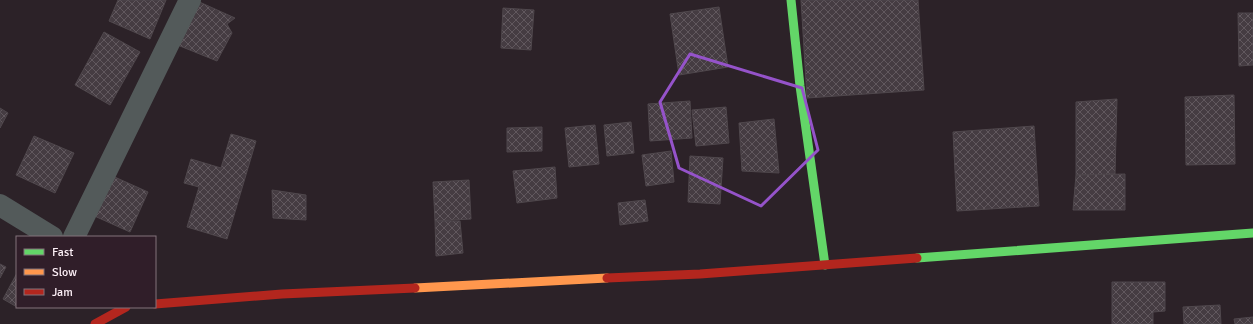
<svg xmlns="http://www.w3.org/2000/svg" width="1253" height="324" font-family="Signika,sans-serif">
<defs>
<pattern id="building-cross-hatch" width="8" height="8" patternUnits="userSpaceOnUse"><rect width="8" height="8" fill="#453c42"/><path d="M0 0l8 8M0 8l8-8" fill="none" stroke="#61585e"/></pattern>
</defs>
<rect width="100%" height="100%" fill="#2c2228"/>
<!-- building -->
<g fill="url(#building-cross-hatch)" stroke="#4f474c">
<polygon points="118,0 166,0 150,39 109,21"/>
<polygon points="195,0 235,18 227,24 232,33 217,61 175,44"/>
<polygon points="801,0 918,0 924,90 807,98"/>
<polygon points="719,7 728,67 679,75 670,14"/>
<polygon points="503,8 534,10 531,50 501,48"/>
<polygon points="1238,13 1253,13 1253,65 1239,66"/>
<polygon points="104,32 140,52 110,105 75,85"/>
<polygon points="1234,95 1235,164 1186,165 1185,97"/>
<polygon points="1117,99 1115,174 1076,175 1076,102"/>
<polygon points="690,101 692,138 650,141 648,104"/>
<polygon points="726,107 729,143 696,146 692,110"/>
<polygon points="0,108 8,113 0,128"/>
<polygon points="774,119 779,173 742,171 739,123"/>
<polygon points="631,122 634,153 607,156 604,125"/>
<polygon points="595,125 599,164 569,167 565,128"/>
<polygon points="1034,126 1039,206 957,211 953,132"/>
<polygon points="542,127 542,151 507,152 507,128"/>
<polygon points="231,134 256,141 227,239 187,227 199,187 184,183 191,159 221,168"/>
<polygon points="34,136 74,153 55,193 16,175"/>
<polygon points="671,151 674,182 646,186 642,155"/>
<polygon points="690,156 723,158 720,204 688,202"/>
<polygon points="555,167 557,198 517,203 513,171"/>
<polygon points="108,174 148,192 130,232 90,214"/>
<polygon points="1125,174 1125,210 1073,210 1076,175"/>
<polygon points="469,180 471,219 435,221 433,182"/>
<polygon points="272,190 306,195 306,220 273,218"/>
<polygon points="645,200 648,221 620,225 618,203"/>
<polygon points="435,221 460,221 463,253 436,256"/>
<polygon points="0,264 6,267 0,278"/>
<polygon points="17,273 17,307 3,299"/>
<polygon points="1112,282 1165,282 1165,311 1153,312 1153,324 1112,324"/>
<polygon points="1220,305 1221,324 1184,324 1183,307"/>
<polygon points="1253,317 1253,324 1235,324 1234,319"/>
</g>
<g fill="none" stroke-linecap="round" stroke-linejoin="round">
<!-- street -->
<g stroke="#535a5a" stroke-width="22">
<polyline points="0,205 52,237"/>
<polyline points="74,237 190,0"/>
</g>
<!-- fast -->
<g stroke="#63d668" stroke-width="9">
<polyline points="791,0 800,86 825,265"/>
<polyline points="917,258 1253,233"/>
</g>
<!-- slow -->
<polyline stroke="#ff974d" stroke-width="9" points="415,288 607,278"/>
<!-- jam -->
<g stroke="#b3261e" stroke-width="9">
<polyline points="607,278 700,274 917,258"/>
<polyline points="155,304 282,294 415,288"/>
<polyline points="95,324 126,307"/>
</g>
</g>
<!-- marked area -->
<path fill="none" stroke="#9553ca" stroke-width="3" stroke-linejoin="round" d="M690,54L802,88L818,150L761,206L679,168L660,102Z"/>
<!-- legend -->
<rect x="16" y="236" width="140" height="72" fill="#301e29" stroke="#82727b"/>
<rect x="24" y="249" width="20" height="6" fill="#63d668" stroke="#82727b"/>
<text x="52" y="256" font-size="12" fill="#fdf0f7">Fast</text>
<rect x="24" y="269" width="20" height="6" fill="#ff974d" stroke="#82727b"/>
<text x="52" y="276" font-size="12" fill="#fdf0f7">Slow</text>
<rect x="24" y="289" width="20" height="6" fill="#b3261e" stroke="#82727b"/>
<text x="52" y="296" font-size="12" fill="#fdf0f7">Jam</text>
</svg>
